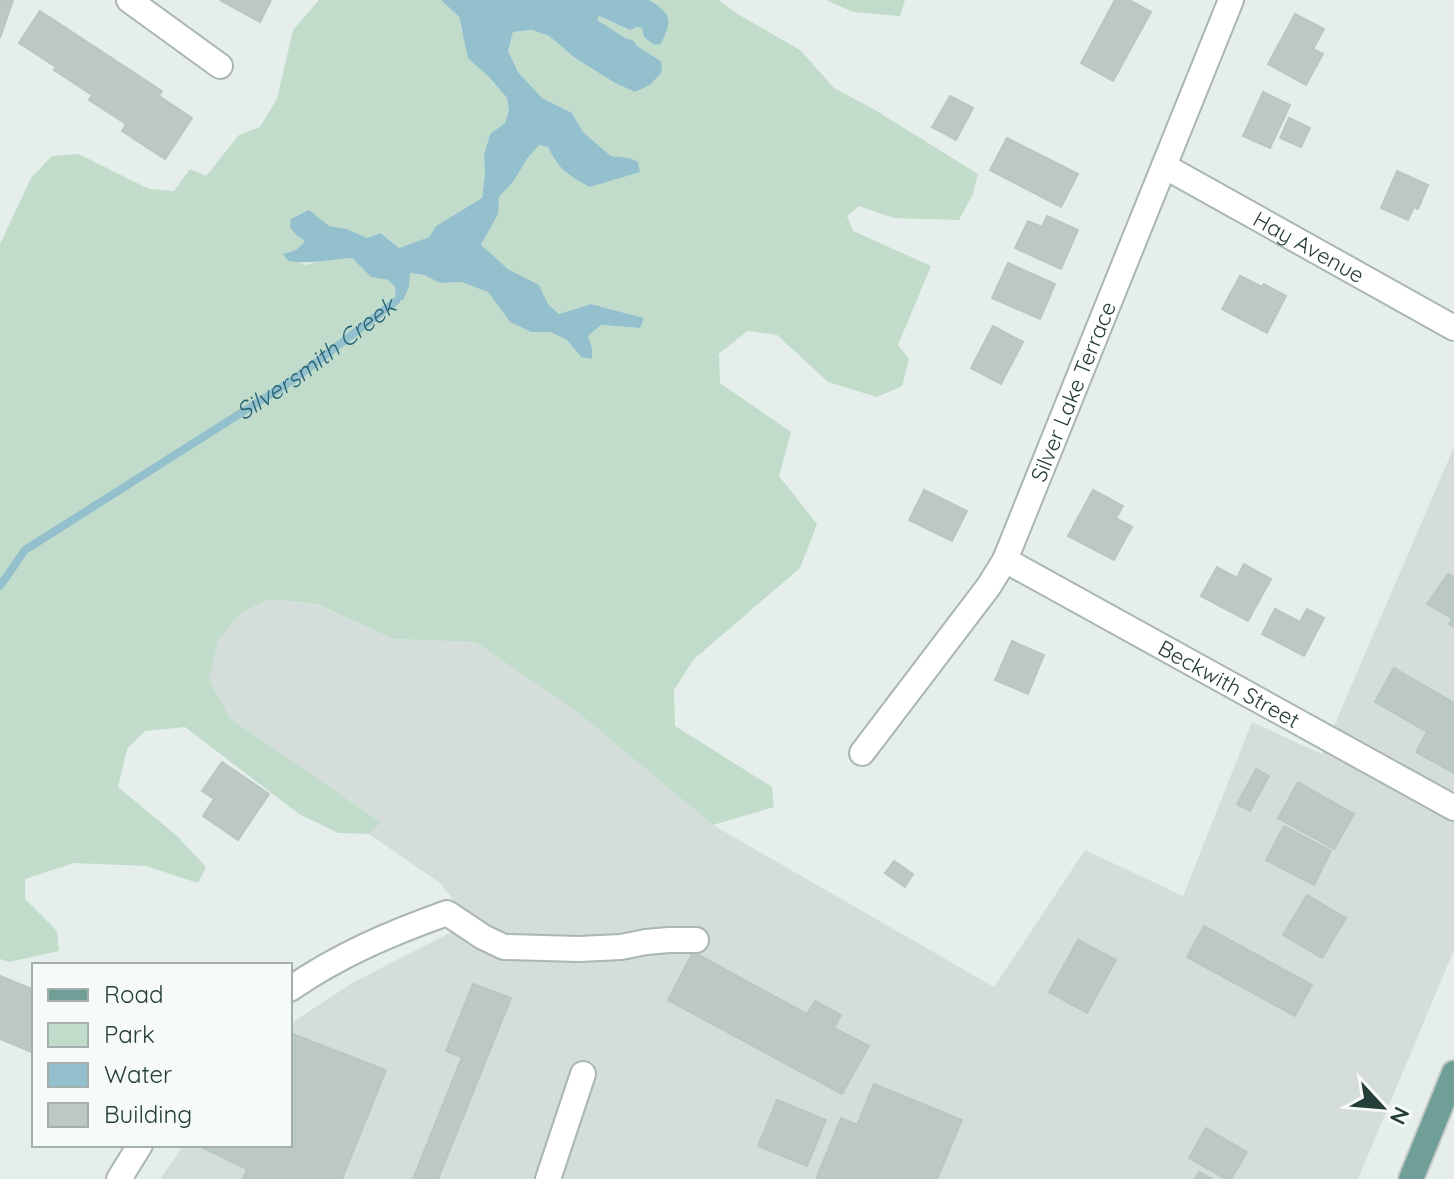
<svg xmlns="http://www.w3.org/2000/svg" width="1454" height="1179" font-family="Quicksand,sans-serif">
<rect width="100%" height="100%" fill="#e6eeeb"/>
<!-- built -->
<polygon fill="#d4ddda" points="1454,447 1454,950 1358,1179 160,1179 184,1145 290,1145 290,1024 352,983 471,922 440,883 369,834 380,821 231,719 209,680 218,641 241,613 269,599 316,604 393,639 475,642 575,710 713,825 994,987 1085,850 1183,896 1252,722 1322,754"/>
<!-- green -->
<g fill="#c1dcca">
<polygon points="319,0 441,0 459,17 461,30 489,77 507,98 509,110 505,123 490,134 484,153 485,172 482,198 436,226 429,237 399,248 382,233 367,238 347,229 329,226 306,240 296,250 283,254 305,265 325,260 352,258 371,277 388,280 395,287 396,300 410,273 424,275 440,283 461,282 488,292 510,322 531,332 550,332 567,340 581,357 592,348 588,336 601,325 639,328 644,318 591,304 559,314 548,304 539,285 508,269 481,246 497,214 499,197 513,182 527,159 539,145 548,147 555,161 619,177 639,172 629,158 611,156 583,132 572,113 542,98 518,72 508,51 513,32 532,30 549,36 575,58 615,83 635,92 650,85 661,72 661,61 637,46 633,40 625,38 596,21 599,16 630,30 639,27 643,28 651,1 649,0 719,0 736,13 800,50 834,88 875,110 978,174 973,194 959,220 894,218 859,206 847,216 853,231 931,266 898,345 909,359 902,386 877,397 828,382 777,335 747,331 719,354 720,383 791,432 779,476 817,524 800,568 693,660 674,690 675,726 772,787 774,807 713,825 575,710 475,642 393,639 317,604 269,599 241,613 218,641 209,680 231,719 381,822 369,834 338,833 299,814 185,727 145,731 127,749 118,787 176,835 206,867 198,883 146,866 74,863 25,879 25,899 57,931 59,951 9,962 0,959 0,244 31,178 52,156 79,154 149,189 174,191 190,169 206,176 239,135 260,127 277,99 293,30"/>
<polygon points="826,0 905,0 900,16 853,12"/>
</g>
<!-- water -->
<path fill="#94c0cd" d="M441,0H649C673,15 672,19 661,44L654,45L644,37L642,28L638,27L630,30L599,16L597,20L625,38L633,40L637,46L661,61L662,72L650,85L635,92L615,83L575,58L549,36L532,30L513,32L508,51L518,72L542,98L572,113L583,132L611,156L629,158L638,162L640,172L590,187C569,176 558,169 548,147L539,145L527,159L513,182L499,197L498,214L481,245L508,269L539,285L548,304L559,314L591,304L644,318L640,328L601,325L588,336L592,348V359L581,357L567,340L550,332H531L510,322L488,292L461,282L440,283L424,275L410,273L409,287L403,300L396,301L395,287L388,280L371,277L352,258C330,259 310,265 288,261L283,254L296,250L305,241L296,235L290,227L291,219L309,210L329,226L347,229L367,238L381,233L399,248L429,237L436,226L482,198L485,172L484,154L490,134L505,123L509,110L507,98L489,77L468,58L459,17Z"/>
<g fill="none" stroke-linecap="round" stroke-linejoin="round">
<!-- stream -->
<path stroke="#94c0cd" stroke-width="8" id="s1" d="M0,586L25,550L293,380L396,301"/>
</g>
<!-- building -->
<g fill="#bbc8c4" stroke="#b9c7c2" stroke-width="2">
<polygon points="0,0 13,0 0,38"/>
<polygon points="220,0 271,0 260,22"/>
<polygon points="1115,0 1129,0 1151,12 1113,81 1081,63"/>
<polygon points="40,11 162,91 159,96 192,118 165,159 122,131 126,124 89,100 92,95 54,70 56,67 19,43"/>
<polygon points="1295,14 1324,29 1313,49 1323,54 1306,85 1268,64"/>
<polygon points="1263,92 1290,105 1270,148 1243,136"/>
<polygon points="950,96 973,108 956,140 932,127"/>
<polygon points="1289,118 1310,128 1301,147 1280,138"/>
<polygon points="1007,138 1078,174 1061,207 990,170"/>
<polygon points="1397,171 1428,185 1418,209 1414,207 1408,220 1381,208"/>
<polygon points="1047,216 1078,230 1061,269 1015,248 1028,221 1042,227"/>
<polygon points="1008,263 1055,284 1040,319 992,298"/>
<polygon points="1240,276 1262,287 1264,284 1286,296 1267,333 1222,309"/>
<polygon points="993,326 1023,342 1001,384 971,368"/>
<polygon points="924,490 967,511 952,541 909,520"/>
<polygon points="1093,490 1123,506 1116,518 1132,527 1114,560 1068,536"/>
<polygon points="1244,564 1271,579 1248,621 1201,596 1217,567 1237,578"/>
<polygon points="1448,574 1454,577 1454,627 1449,624 1453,619 1427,604"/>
<polygon points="1275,609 1300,622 1307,609 1324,618 1304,656 1262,634"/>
<polygon points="1012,641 1044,655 1028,694 995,680"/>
<polygon points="1394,668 1454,703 1454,773 1416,752 1427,732 1375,702"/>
<polygon points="222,762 269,794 238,840 203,816 214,799 202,791"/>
<polygon points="1256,769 1269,776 1250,811 1237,804"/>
<polygon points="1298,782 1354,814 1334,849 1278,818"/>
<polygon points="1284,826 1331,851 1314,885 1266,860"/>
<polygon points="894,861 913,874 905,887 885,873"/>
<polygon points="1307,895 1346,918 1322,958 1283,935"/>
<polygon points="1204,926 1312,985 1295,1016 1187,957"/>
<polygon points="1078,940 1116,960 1087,1013 1049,992"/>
<polygon points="693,952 807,1014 815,1001 841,1015 834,1028 869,1046 842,1094 668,1000"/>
<polygon points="0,976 34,990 34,1053 0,1039"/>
<polygon points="473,984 511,998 438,1179 413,1179 462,1057 446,1051"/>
<polygon points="290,1033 386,1070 342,1179 243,1179 247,1169 197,1145 290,1145"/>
<polygon points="874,1084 962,1120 937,1179 816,1179 841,1118 857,1125"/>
<polygon points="777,1100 826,1120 807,1166 758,1146"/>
<polygon points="1206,1128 1247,1152 1231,1179 1226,1179 1189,1158"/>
<polygon points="1199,1172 1212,1179 1195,1179"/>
</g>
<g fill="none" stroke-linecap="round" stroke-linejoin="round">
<defs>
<g id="minor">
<polyline points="129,0 220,66"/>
<path id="s2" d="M1164,166L1454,328"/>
<path id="s3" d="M1005,560L1454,808"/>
<path id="s4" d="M862,753L989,586L1005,560L1231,0"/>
<path d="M290,989C339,955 391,933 447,913L483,937L504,947L579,949L621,947L646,942L669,940H696"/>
<polyline points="119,1179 140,1145"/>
<polyline points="548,1179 583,1074"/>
</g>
<polyline id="major" points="1411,1179 1454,1073"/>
</defs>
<!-- minor casing -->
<use href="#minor" stroke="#a9b6b2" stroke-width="28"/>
<!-- major casing -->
<use href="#major" stroke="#c2c9c8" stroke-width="28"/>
<!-- minor -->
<use href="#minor" stroke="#fff" stroke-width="24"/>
<!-- major -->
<use href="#major" stroke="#6f9f96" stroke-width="24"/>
</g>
<g text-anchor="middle" stroke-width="6" stroke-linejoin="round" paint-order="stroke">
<!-- street labels -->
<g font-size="22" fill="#263e39" stroke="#f6faf9">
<text dy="8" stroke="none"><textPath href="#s2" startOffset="166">Hay Avenue</textPath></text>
<text dy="8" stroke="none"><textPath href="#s4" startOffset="422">Silver Lake Terrace</textPath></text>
<text dy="8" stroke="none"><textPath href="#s3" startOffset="256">Beckwith Street</textPath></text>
</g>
<!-- water labels -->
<g font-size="24" font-style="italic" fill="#256375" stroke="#f6faf9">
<text dy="8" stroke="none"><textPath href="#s1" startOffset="392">Silversmith Creek</textPath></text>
</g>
</g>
<!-- legend -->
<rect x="32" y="963" width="260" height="184" fill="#f6faf9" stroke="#a3afac" stroke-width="2"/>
<rect x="48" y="989" width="40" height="12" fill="#6f9f96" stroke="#a3afac" stroke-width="2"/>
<text x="104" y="1003" font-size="24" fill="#263e39">Road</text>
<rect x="48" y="1023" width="40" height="24" fill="#c1dcca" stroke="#a3afac" stroke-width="2"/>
<text x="104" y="1043" font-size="24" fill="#263e39">Park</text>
<rect x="48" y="1063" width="40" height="24" fill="#94c0cd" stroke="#a3afac" stroke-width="2"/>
<text x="104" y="1083" font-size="24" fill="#263e39">Water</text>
<rect x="48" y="1103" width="40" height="24" fill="#bbc8c4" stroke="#a3afac" stroke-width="2"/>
<text x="104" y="1123" font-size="24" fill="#263e39">Building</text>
<!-- north arrow -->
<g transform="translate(1382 1107) rotate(116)" stroke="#f6faf9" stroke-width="6" paint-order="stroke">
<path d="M0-6L14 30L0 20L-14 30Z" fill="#263e39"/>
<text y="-12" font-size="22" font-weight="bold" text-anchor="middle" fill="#263e39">N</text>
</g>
</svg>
